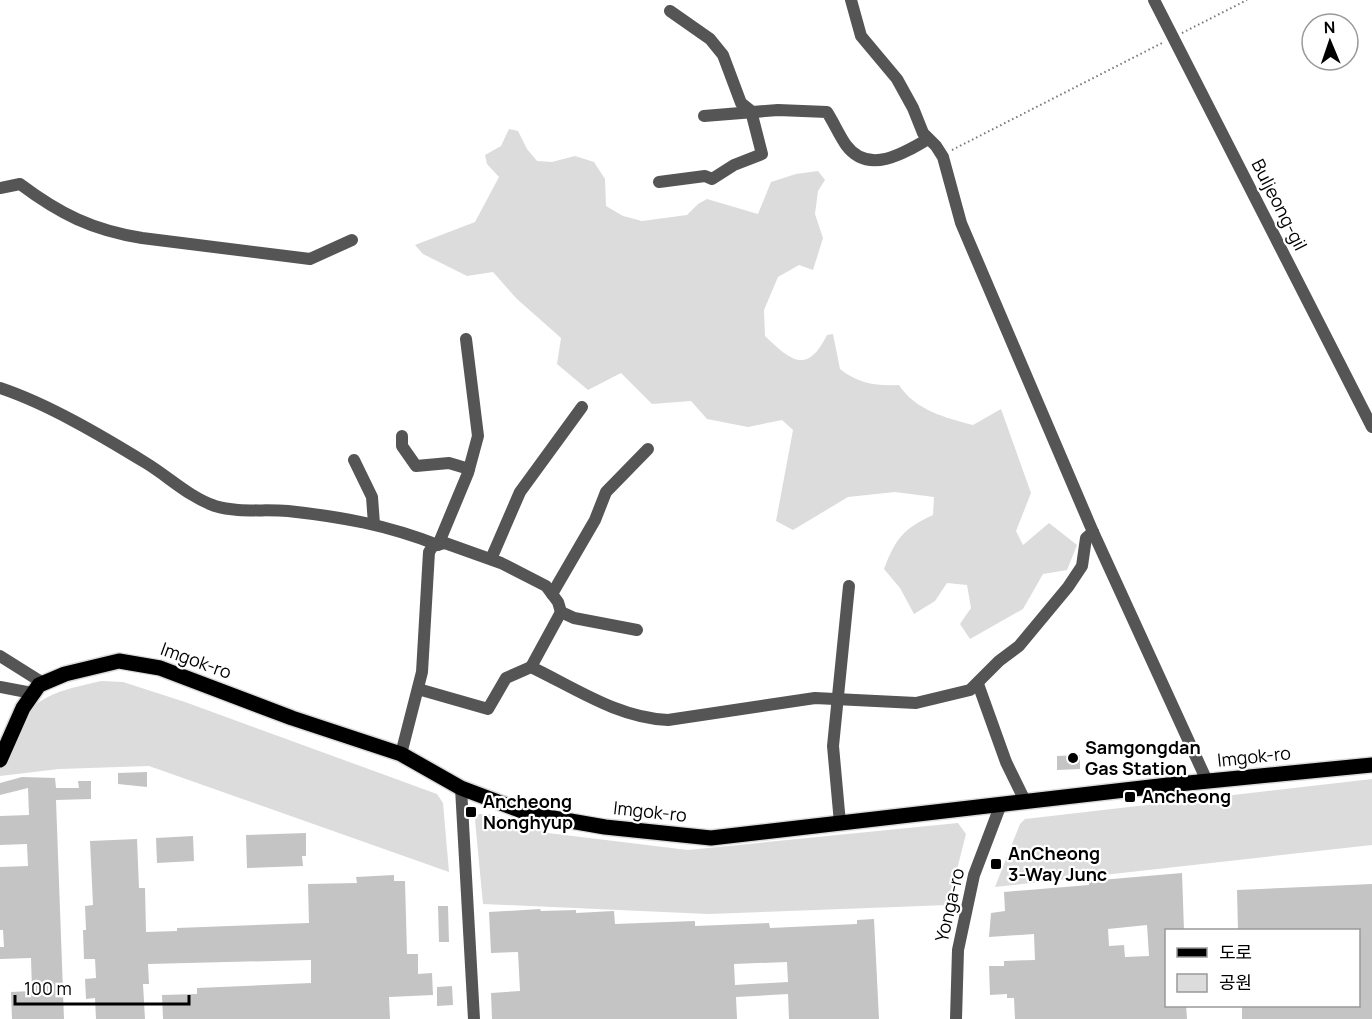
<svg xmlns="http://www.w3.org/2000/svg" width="1372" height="1019" font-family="Manrope,'Noto Sans KR',sans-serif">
<rect width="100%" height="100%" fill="#fff"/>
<!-- green -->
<g fill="#dcdcdc">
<path d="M509,129L518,131L527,149L537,161L552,162L575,156L594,162L605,179L606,206L623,216L642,221L687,215L698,204L707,199L758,214L771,182L796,174L818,171L825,180L818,191L815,214L823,238L813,270L799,265L778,277L764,310L765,336C791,361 807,375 827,335L833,334L840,369C859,384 876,386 899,385C915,410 946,418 973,425L1001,409L1031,493L1016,531L1023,545L1049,523L1077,545L1067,570L1043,574L1023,609L970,639L960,624L971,608L967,585L947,583L935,601L914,614L900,588L884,569C896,538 903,529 933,515L934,497L895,492L848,497L793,530L776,521L793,430L782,420L748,427L707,419L691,401L652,404L621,373L588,390L557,364L561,338L517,299L493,272L467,276L423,254L415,245L475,222L499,177L487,164L485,155L501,146Z"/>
<path d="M101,681L123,682L185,702L437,794L443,803L449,872L149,766L59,769L0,776C0,756 2,750 12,733C35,694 59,691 101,681Z"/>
<polygon points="1372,779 1372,845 995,887 1020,824 1025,819"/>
<polygon points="479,814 488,814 548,833 688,850 958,823 966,834 948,905 708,914 483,904 475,820"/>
</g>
<!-- building -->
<g fill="#c4c4c4" fill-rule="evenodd">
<polygon points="1080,755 1080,769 1057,770 1057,756"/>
<polygon points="147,772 147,787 118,784 118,773"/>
<polygon points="22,777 55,778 56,788 79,788 78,781 91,781 91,799 56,800 64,1019 12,1019 11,992 32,991 31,958 0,959 0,947 4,947 3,930 0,930 0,867 28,866 27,844 0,845 0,816 29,815 28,788 0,795 0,783"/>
<polygon points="306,833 306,856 302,856 303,866 247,868 246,835"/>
<polygon points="193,836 194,861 157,863 156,838"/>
<polygon points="137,839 139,888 145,888 146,932 177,931 177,928 309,923 308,884 357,883 356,877 394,875 394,881 405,881 407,954 418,954 418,974 432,973 433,995 389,997 390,1019 163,1019 162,995 197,994 197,988 311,983 311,960 148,964 149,984 143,984 145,1019 96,1019 95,998 86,999 85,979 96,978 95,959 84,959 83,930 86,930 85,906 93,905 90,841"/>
<path d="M1182,873L1184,930H1167V1005H1186L1187,1019H1015L1014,998H1007V994L990,995L989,966H1004V961L1035,960L1034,934L989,937L991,913L1005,911L1004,892L1089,885V881ZM1147,925L1149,956L1125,957L1124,945L1109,946L1108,929Z"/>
<polygon points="1372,884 1372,1019 1242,1019 1242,1005 1359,1005 1359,930 1238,930 1237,890"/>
<polygon points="438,906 448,906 449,942 439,942"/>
<path d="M540,909L541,911L576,910V913L614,911L615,924L695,921V926L769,923L770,928L857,924V920L874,919L879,1019H789L788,994L736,997L737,1019H492L491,993L520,991L518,952L491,953L489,912ZM787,962L788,982L735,985L734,964Z"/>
<polygon points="452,986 453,1005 437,1006 437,987"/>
</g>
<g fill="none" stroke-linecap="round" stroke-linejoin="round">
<defs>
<polyline id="major" points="0,760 23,708 39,685 65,674 119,661 160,668 292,718 401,754 461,788 530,814 605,827 711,838 1168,785 1372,765"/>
</defs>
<!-- major casing -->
<use href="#major" stroke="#dbdbdb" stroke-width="18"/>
<!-- path -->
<g stroke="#777" stroke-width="2" stroke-dasharray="1.5 3" stroke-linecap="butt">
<polyline points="1182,33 1247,0"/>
<polyline points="952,150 1164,42"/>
</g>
<!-- minor -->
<g stroke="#555" stroke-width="12">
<polyline points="851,0 861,36 897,79 913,108 923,133 936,146 943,157 961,223 1093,532 1207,781"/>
<polyline points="1154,0 1372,427"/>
<path d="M704,116L778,110L827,112C834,123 839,135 846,145C868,175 903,154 928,139"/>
<polyline points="659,182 705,176 712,179 734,165 762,154 751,111 741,103 723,55 710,39 670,11"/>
<path d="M0,188L20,184C60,214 92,230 142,238L310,259L352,240"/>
<path d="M0,388C48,404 102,436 146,463C169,477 189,497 215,506C238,513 264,509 288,511C343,517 387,525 438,545L468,473L478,436L466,339"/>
<polyline points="402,436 402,446 416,466 449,463 469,469"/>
<polyline points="354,460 372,497 374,524"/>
<polyline points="491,559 520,492 582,407"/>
<polyline points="552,594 595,520 606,492 648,449"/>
<polyline points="0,656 43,683"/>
<polyline points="531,667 561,612"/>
<polyline points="978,684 1006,762 1025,801"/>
<polyline points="0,687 32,693"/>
<path d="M418,689L488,709L506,678L531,667C575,688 618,718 668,720L815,698L916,703L970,690L999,661L1019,646L1068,587L1082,566L1086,538L1093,532"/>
<polyline points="401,754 422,672 429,552 433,546 445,543 501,563 546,586 558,602 561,612 574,618 637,630"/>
<polyline points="461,788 474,1019"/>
<polyline points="840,823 833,746 849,586"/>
<polyline points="956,1019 958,950 974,875 1001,804"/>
</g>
<!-- major -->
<use href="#major" stroke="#000" stroke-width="15"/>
</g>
<!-- markers -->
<g fill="#000" stroke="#fff" stroke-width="2">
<circle cx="1073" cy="758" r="6"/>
<rect x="1124" y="791" width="12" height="12" rx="3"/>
<rect x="465" y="806" width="12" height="12" rx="3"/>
<rect x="990" y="858" width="12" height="12" rx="3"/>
</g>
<g text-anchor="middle" stroke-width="4.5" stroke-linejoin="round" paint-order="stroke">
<!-- street labels -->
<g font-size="18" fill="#000" stroke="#fff">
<text transform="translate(1279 205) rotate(63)" y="6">Buljeong-gil</text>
<text transform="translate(196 661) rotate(20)" y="6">Imgok-ro</text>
<text transform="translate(1254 757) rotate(-6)" y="6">Imgok-ro</text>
<text transform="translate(650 812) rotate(6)" y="6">Imgok-ro</text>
<text transform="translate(950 905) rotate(-77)" y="6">Yonga-ro</text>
</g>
<!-- poi labels -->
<g font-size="18" font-weight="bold" fill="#000" stroke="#fff" text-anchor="start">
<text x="1085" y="754">Samgongdan<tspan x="1085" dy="21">Gas Station</tspan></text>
<text x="1142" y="803">Ancheong</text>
<text x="483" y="808">Ancheong<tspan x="483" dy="21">Nonghyup</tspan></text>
<text x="1008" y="860">AnCheong<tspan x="1008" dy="21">3-Way Junc</tspan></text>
</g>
</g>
<!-- legend -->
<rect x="1165" y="929" width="195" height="78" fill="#ffffff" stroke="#999999" stroke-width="1.5"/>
<rect x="1177" y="948" width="30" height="9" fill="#000000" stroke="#999999" stroke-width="1.5"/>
<text x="1219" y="959" font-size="18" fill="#000000">도로</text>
<rect x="1177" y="974" width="30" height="18" fill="#dcdcdc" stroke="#999999" stroke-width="1.5"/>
<text x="1219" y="989" font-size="18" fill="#000000">공원</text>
<!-- north arrow -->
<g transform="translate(1330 42) rotate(358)"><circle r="28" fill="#ffffff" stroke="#999999" stroke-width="1.5"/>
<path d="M0-4.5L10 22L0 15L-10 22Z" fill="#000000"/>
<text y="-9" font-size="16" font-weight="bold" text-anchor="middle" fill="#000000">N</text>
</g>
<!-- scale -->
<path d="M15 995v9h174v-9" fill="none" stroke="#000000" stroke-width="3"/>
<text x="24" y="995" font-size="18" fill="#000000" stroke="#ffffff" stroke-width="4.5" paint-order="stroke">100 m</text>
</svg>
